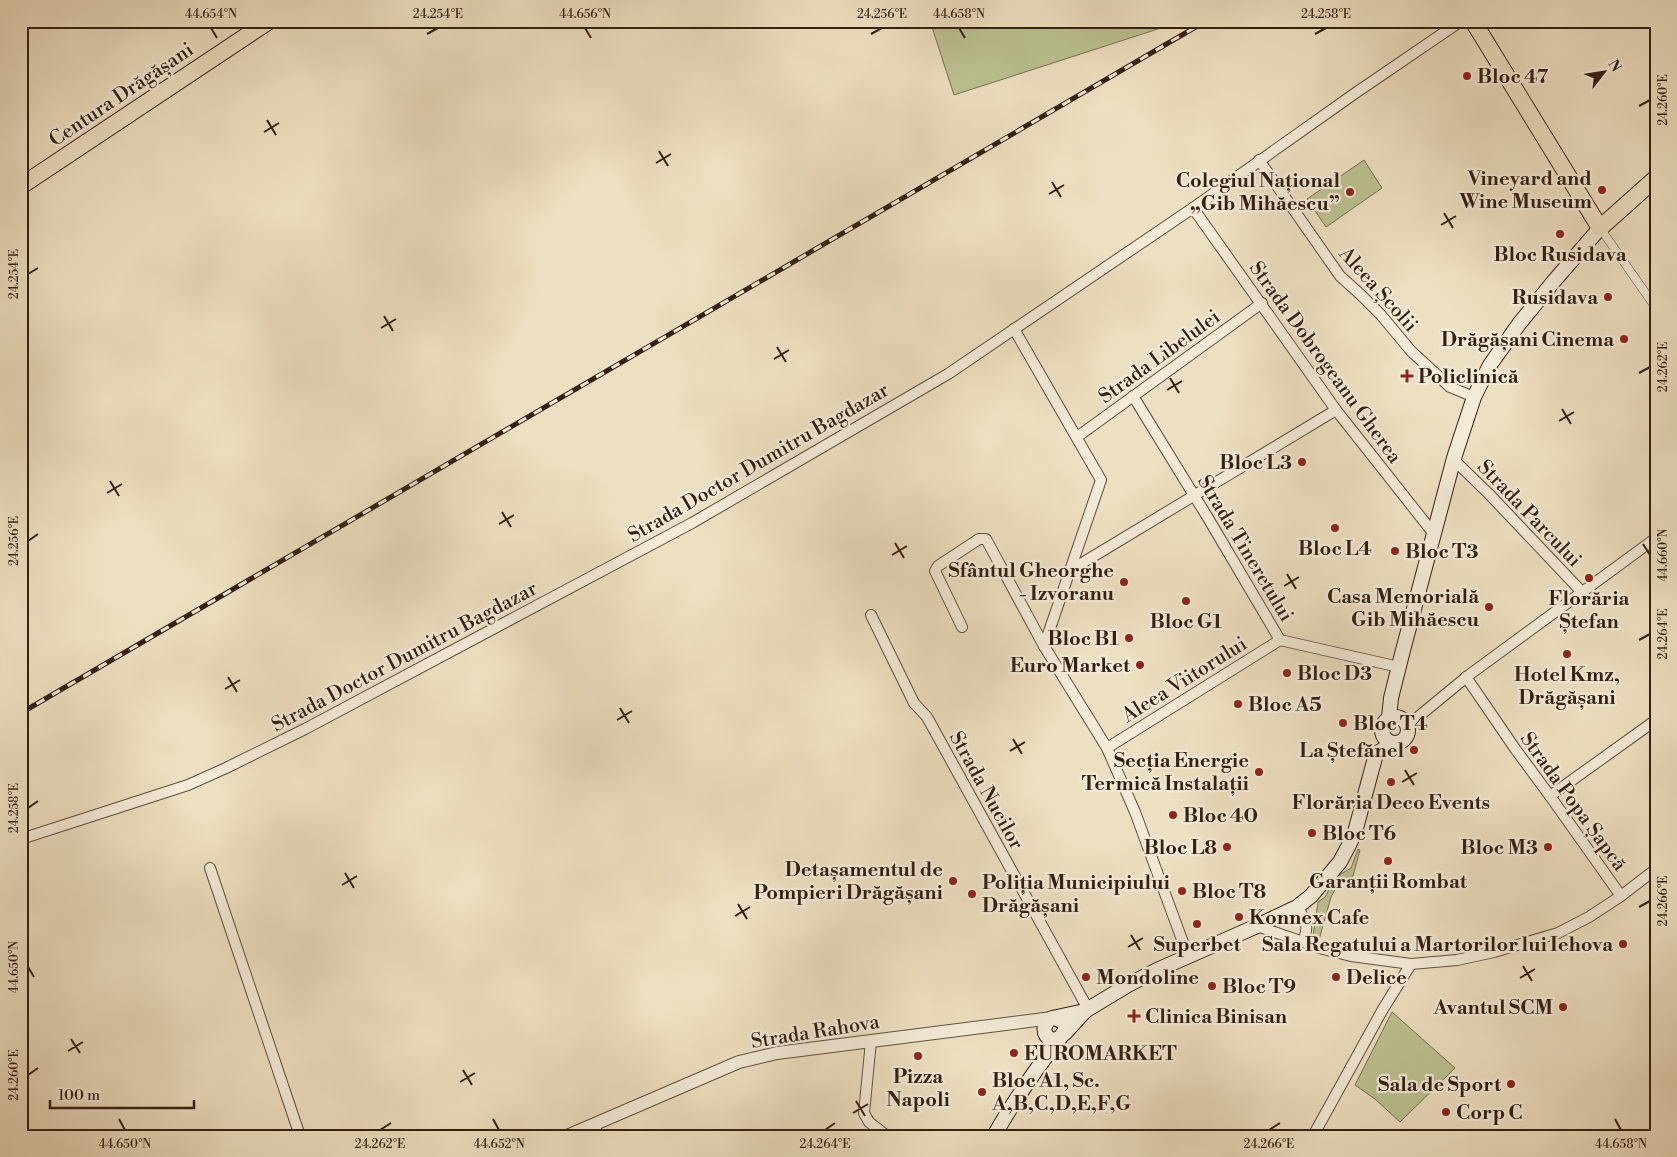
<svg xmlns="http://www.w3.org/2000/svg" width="1677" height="1157" font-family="'Libre Bodoni',serif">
<rect width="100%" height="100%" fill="#eddfc1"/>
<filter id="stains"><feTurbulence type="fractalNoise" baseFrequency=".004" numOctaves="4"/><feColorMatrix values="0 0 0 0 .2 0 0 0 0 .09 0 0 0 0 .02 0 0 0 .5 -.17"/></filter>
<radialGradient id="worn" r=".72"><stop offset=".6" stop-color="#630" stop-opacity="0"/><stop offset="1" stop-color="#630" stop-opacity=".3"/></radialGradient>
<!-- green -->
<g fill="#bbc191" stroke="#787052">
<polygon points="930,21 1162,21 1164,27 954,95"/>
<polygon points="1364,160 1382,188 1326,227 1307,199"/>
<polygon points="1358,849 1360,850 1353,876 1338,884 1331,897 1319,940 1313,936 1318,902 1325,897 1336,877 1351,868"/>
<polygon points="1392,1012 1455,1068 1400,1122 1375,1099 1355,1085"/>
</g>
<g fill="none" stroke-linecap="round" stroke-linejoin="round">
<defs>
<polyline id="pedestrian" points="1600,228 1656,308"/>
<g id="minor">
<polyline points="1259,160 1340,276 1361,295 1381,315 1411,351 1450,387 1474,397"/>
<polyline points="1193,208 1336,410 1434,534"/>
<polyline points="1014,329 1101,480 1044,646"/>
<polyline points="1133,396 1208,518 1280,640 1399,667"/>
<polyline points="1077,437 1262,303"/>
<polyline points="1454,460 1489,494 1581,591"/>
<polyline points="1069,571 1336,410"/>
<polyline points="871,615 914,703 927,717 1088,1009"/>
<polyline points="962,627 935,571 938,566 979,539 986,539 1044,646 1107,748 1135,812 1188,956"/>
<polyline points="1466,677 1516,750 1550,796 1621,896"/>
<polyline points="1407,726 1469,675 1656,538"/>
<polyline points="1107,748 1280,640"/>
<polyline points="1550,796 1656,720"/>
<polyline points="21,839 188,785 226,768 305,729 692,523 948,374 1193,208 1354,94 1461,21"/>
<polyline points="210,868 300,1136"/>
<path d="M1297,907C1307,921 1309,926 1303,942"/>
<polyline points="1257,926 1323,949 1351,956 1411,964 1457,960 1494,952 1558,933 1589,917 1621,896 1656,869"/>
<polyline points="871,1041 864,1113 869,1122 887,1136"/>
<polyline points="595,1124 597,1136"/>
<polyline points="1313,1136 1383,1009 1411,964"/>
</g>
<polyline id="tertiary" points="567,1136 739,1062 777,1053 1052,1018"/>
<g id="secondary">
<circle cx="1395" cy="730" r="13"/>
<polyline points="1389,718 1391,698 1402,654 1454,458 1474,397 1490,365 1519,324 1554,281 1600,228"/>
<path d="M1055,1018L1063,1022L1066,1029L1060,1038L1052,1040C1042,1035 1042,1024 1052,1018L1085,1011"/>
<polyline points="1065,1033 1085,1011 1128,985 1157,970 1257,926 1297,907 1311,896 1340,862 1349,845 1355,832 1376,754 1393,743"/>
<path d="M994,1136C1013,1102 1036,1069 1060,1038"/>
</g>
<g id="primary">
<polyline points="1473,21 1600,228 1656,178"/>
<polyline points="21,186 269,21"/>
</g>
</defs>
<!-- pedestrian casing -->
<use href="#pedestrian" stroke="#624f3e" stroke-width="9"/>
<!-- minor casing -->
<use href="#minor" stroke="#624f3e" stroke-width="12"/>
<!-- tertiary casing -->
<use href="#tertiary" stroke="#624f3e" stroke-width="14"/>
<!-- secondary casing -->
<use href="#secondary" stroke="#341f12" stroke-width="16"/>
<!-- primary casing -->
<use href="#primary" stroke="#341f12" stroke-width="18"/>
<!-- pedestrian -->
<use href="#pedestrian" stroke="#f3ead7" stroke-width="8"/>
<!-- minor -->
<use href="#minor" stroke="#f3ead7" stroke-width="10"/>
<!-- tertiary -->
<use href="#tertiary" stroke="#f3ead7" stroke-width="12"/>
<!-- secondary -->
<use href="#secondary" stroke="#f3ead7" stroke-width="14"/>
<!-- primary -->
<use href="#primary" stroke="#eddfc1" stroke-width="16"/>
<defs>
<polyline id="rail" points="21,713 1206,21"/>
</defs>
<!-- rail casing -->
<use href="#rail" stroke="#341f12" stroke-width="5"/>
<!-- rail -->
<use href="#rail" stroke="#f3ead7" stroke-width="3" stroke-dasharray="9" stroke-linecap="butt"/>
</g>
<!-- ticks -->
<path fill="none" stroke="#341f12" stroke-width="2" d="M211,28L217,38M585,28L591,38M959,28L965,38M427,34L438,28M871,34L882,28M1315,34L1326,28M1639,106L1650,100M267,120L276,135M264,132L279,123M659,151L668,166M656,163L671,154M1052,182L1061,197M1049,194L1064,185M1444,213L1453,228M1441,225L1456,216M28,274L38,268M384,316L393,331M381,328L396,319M777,347L786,362M774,359L789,350M1639,373L1650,367M1170,378L1179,393M1167,390L1182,381M1562,409L1571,424M1559,421L1574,412M110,481L119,496M107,493L122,484M502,512L511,527M499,524L514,515M28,541L38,534M895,543L904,558M1643,544L1650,555M892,555L907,546M1287,574L1296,589M1284,586L1299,577M1639,640L1650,634M228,677L237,692M225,689L240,680M620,708L629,723M617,720L632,711M1013,739L1022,754M1010,751L1025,742M1405,770L1414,785M1402,782L1417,773M28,808L38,801M345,873L354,888M342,885L357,876M738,904L747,919M1639,907L1650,901M735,916L750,907M1131,935L1140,950M1128,947L1143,938M1523,966L1532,981M28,967L34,977M1520,978L1535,969M71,1039L80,1053M68,1051L83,1042M463,1070L472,1085M28,1075L38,1068M460,1082L475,1073M856,1101L865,1116M853,1113L868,1104M119,1119L125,1130M493,1119L499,1130M1615,1119L1621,1130M380,1130L391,1123M825,1130L835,1123M1269,1130L1280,1123"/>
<!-- markers -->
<g fill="#8f2418" stroke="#f3ead7" stroke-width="2">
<circle cx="1467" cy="76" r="5"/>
<circle cx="1602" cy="190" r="5"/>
<circle cx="1350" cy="192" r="5"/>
<circle cx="1560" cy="234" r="5"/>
<circle cx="1608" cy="297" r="5"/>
<circle cx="1624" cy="339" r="5"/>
<path d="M1404.5 368.5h5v5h5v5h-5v5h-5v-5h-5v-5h5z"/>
<circle cx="1302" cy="462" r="5"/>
<circle cx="1335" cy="528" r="5"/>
<circle cx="1395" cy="551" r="5"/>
<circle cx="1589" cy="578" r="5"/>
<circle cx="1124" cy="582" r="5"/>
<circle cx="1186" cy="601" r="5"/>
<circle cx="1489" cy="607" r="5"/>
<circle cx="1129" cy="638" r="5"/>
<circle cx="1567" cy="654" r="5"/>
<circle cx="1140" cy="665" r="5"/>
<circle cx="1287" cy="673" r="5"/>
<circle cx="1238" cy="704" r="5"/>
<circle cx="1343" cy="723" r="5"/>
<circle cx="1414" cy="750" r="5"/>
<circle cx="1259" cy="772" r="5"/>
<circle cx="1391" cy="782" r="5"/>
<circle cx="1173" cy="815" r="5"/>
<circle cx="1312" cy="833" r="5"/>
<circle cx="1227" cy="847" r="5"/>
<circle cx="1548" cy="847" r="5"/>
<circle cx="1388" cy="861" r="5"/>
<circle cx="953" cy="881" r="5"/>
<circle cx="1182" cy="891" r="5"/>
<circle cx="972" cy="894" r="5"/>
<circle cx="1239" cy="917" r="5"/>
<circle cx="1197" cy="924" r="5"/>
<circle cx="1623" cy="944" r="5"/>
<circle cx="1086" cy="977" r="5"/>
<circle cx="1336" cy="977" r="5"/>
<circle cx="1212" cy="986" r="5"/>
<circle cx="1563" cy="1007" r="5"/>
<path d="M1131.5 1008.5h5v5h5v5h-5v5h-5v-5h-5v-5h5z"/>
<circle cx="1014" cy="1053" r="5"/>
<circle cx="918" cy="1056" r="5"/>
<circle cx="1511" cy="1084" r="5"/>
<circle cx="982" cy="1092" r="5"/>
<circle cx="1446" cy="1112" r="5"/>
</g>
<g text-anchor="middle" stroke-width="4.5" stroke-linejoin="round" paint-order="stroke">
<!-- poi labels -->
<g font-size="20" font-weight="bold" fill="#341f12" stroke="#f3ead7" text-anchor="start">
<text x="1477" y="83">Bloc 47</text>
<text x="1592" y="185" text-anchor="end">Vineyard and<tspan x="1592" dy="23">Wine Museum</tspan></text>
<text x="1340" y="187" text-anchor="end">Colegiul Național<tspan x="1340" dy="23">„Gib Mihăescu”</tspan></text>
<text x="1560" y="261" text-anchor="middle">Bloc Rusidava</text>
<text x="1598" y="304" text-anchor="end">Rusidava</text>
<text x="1614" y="346" text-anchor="end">Drăgășani Cinema</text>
<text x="1418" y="383">Policlinică</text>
<text x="1292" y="469" text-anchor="end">Bloc L3</text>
<text x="1335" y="555" text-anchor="middle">Bloc L4</text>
<text x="1405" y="558">Bloc T3</text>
<text x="1114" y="577" text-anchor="end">Sfântul Gheorghe<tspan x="1114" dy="23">- Izvoranu</tspan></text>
<text x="1479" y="603" text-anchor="end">Casa Memorială<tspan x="1479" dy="23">Gib Mihăescu</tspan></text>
<text x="1589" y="605" text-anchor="middle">Florăria<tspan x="1589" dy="23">Ștefan</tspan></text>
<text x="1186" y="628" text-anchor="middle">Bloc G1</text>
<text x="1119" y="645" text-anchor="end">Bloc B1</text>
<text x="1130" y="672" text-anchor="end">Euro Market</text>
<text x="1297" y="680">Bloc D3</text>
<text x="1567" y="681" text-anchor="middle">Hotel Kmz,<tspan x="1567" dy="23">Drăgășani</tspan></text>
<text x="1248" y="711">Bloc A5</text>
<text x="1353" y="730">Bloc T4</text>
<text x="1404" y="757" text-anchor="end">La Ștefănel</text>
<text x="1249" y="767" text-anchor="end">Secția Energie<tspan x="1249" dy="23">Termică Instalații</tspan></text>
<text x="1391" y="809" text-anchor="middle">Florăria Deco Events</text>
<text x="1183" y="822">Bloc 40</text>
<text x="1322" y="840">Bloc T6</text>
<text x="1217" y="854" text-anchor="end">Bloc L8</text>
<text x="1538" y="854" text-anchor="end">Bloc M3</text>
<text x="943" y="876" text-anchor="end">Detașamentul de<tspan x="943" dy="23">Pompieri Drăgășani</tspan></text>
<text x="1388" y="888" text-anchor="middle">Garanții Rombat</text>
<text x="982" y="889">Poliția Municipiului<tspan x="982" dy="23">Drăgășani</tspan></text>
<text x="1192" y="898">Bloc T8</text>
<text x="1249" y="924">Konnex Cafe</text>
<text x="1197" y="951" text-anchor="middle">Superbet</text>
<text x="1613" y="951" text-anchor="end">Sala Regatului a Martorilor lui Iehova</text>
<text x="1096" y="984">Mondoline</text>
<text x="1346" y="984">Delice</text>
<text x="1222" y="993">Bloc T9</text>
<text x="1553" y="1014" text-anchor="end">Avantul SCM</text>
<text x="1145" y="1023">Clinica Binisan</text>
<text x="1024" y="1060">EUROMARKET</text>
<text x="918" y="1083" text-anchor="middle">Pizza<tspan x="918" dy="23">Napoli</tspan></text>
<text x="992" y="1087">Bloc A1, Sc.<tspan x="992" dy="23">A,B,C,D,E,F,G</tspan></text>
<text x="1501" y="1091" text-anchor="end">Sala de Sport</text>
<text x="1456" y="1119">Corp C</text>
</g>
<!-- street labels -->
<g font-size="20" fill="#341f12" stroke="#f3ead7">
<text transform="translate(121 94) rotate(-34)" y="7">Centura Drăgășani</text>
<text transform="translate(1379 289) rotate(48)" y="7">Aleea Școlii</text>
<text transform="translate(1159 356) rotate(-36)" y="7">Strada Libelulei</text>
<text transform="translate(1326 362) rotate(54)" y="7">Strada Dobrogeanu Gherea</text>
<text transform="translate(758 462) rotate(-30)" y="7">Strada Doctor Dumitru Bagdazar</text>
<text transform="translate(1530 513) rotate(46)" y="7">Strada Parcului</text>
<text transform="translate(1246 548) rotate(59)" y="7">Strada Tineretului</text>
<text transform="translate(404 656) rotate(-28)" y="7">Strada Doctor Dumitru Bagdazar</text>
<text transform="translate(1184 679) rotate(-32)" y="7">Aleea Viitorului</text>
<text transform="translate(987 790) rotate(61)" y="7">Strada Nucilor</text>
<text transform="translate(1574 801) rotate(54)" y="7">Strada Popa Șapcă</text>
<text transform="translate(815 1031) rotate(-9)" y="7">Strada Rahova</text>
</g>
</g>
<!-- margin -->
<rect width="1677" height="1157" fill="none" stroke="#eddfc1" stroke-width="55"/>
<!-- north arrow -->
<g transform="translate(1604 72) rotate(59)" stroke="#f3ead7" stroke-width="4" paint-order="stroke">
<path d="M0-4L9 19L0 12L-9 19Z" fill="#341f12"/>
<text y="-8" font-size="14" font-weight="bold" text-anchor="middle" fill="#341f12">N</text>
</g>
<!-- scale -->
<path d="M50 1100v8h144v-8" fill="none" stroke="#341f12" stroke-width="2.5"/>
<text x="58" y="1100" font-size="15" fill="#341f12" stroke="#f3ead7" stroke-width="4" paint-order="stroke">100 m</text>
<rect x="28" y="28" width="1622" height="1102" fill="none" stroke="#341f12" stroke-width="2"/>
<g font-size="12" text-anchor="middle" fill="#341f12">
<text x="211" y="18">44.654°N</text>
<text x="438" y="18">24.254°E</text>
<text x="585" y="18">44.656°N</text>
<text x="882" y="18">24.256°E</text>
<text x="959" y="18">44.658°N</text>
<text x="1326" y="18">24.258°E</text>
<text transform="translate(1663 100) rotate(-90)" y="4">24.260°E</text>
<text transform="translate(14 274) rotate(-90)" y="4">24.254°E</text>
<text transform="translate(1663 367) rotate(-90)" y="4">24.262°E</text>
<text transform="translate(14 541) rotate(-90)" y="4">24.256°E</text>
<text transform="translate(1663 555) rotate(-90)" y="4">44.660°N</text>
<text transform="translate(1663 634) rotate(-90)" y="4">24.264°E</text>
<text transform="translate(14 808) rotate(-90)" y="4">24.258°E</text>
<text transform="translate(1663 901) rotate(-90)" y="4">24.266°E</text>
<text transform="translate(14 967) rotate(-90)" y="4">44.650°N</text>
<text transform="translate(14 1075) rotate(-90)" y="4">24.260°E</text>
<text x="125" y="1148">44.650°N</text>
<text x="380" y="1148">24.262°E</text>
<text x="499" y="1148">44.652°N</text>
<text x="825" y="1148">24.264°E</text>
<text x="1269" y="1148">24.266°E</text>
<text x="1621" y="1148">44.658°N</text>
</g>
<rect width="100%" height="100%" filter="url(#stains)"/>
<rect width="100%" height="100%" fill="url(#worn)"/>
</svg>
